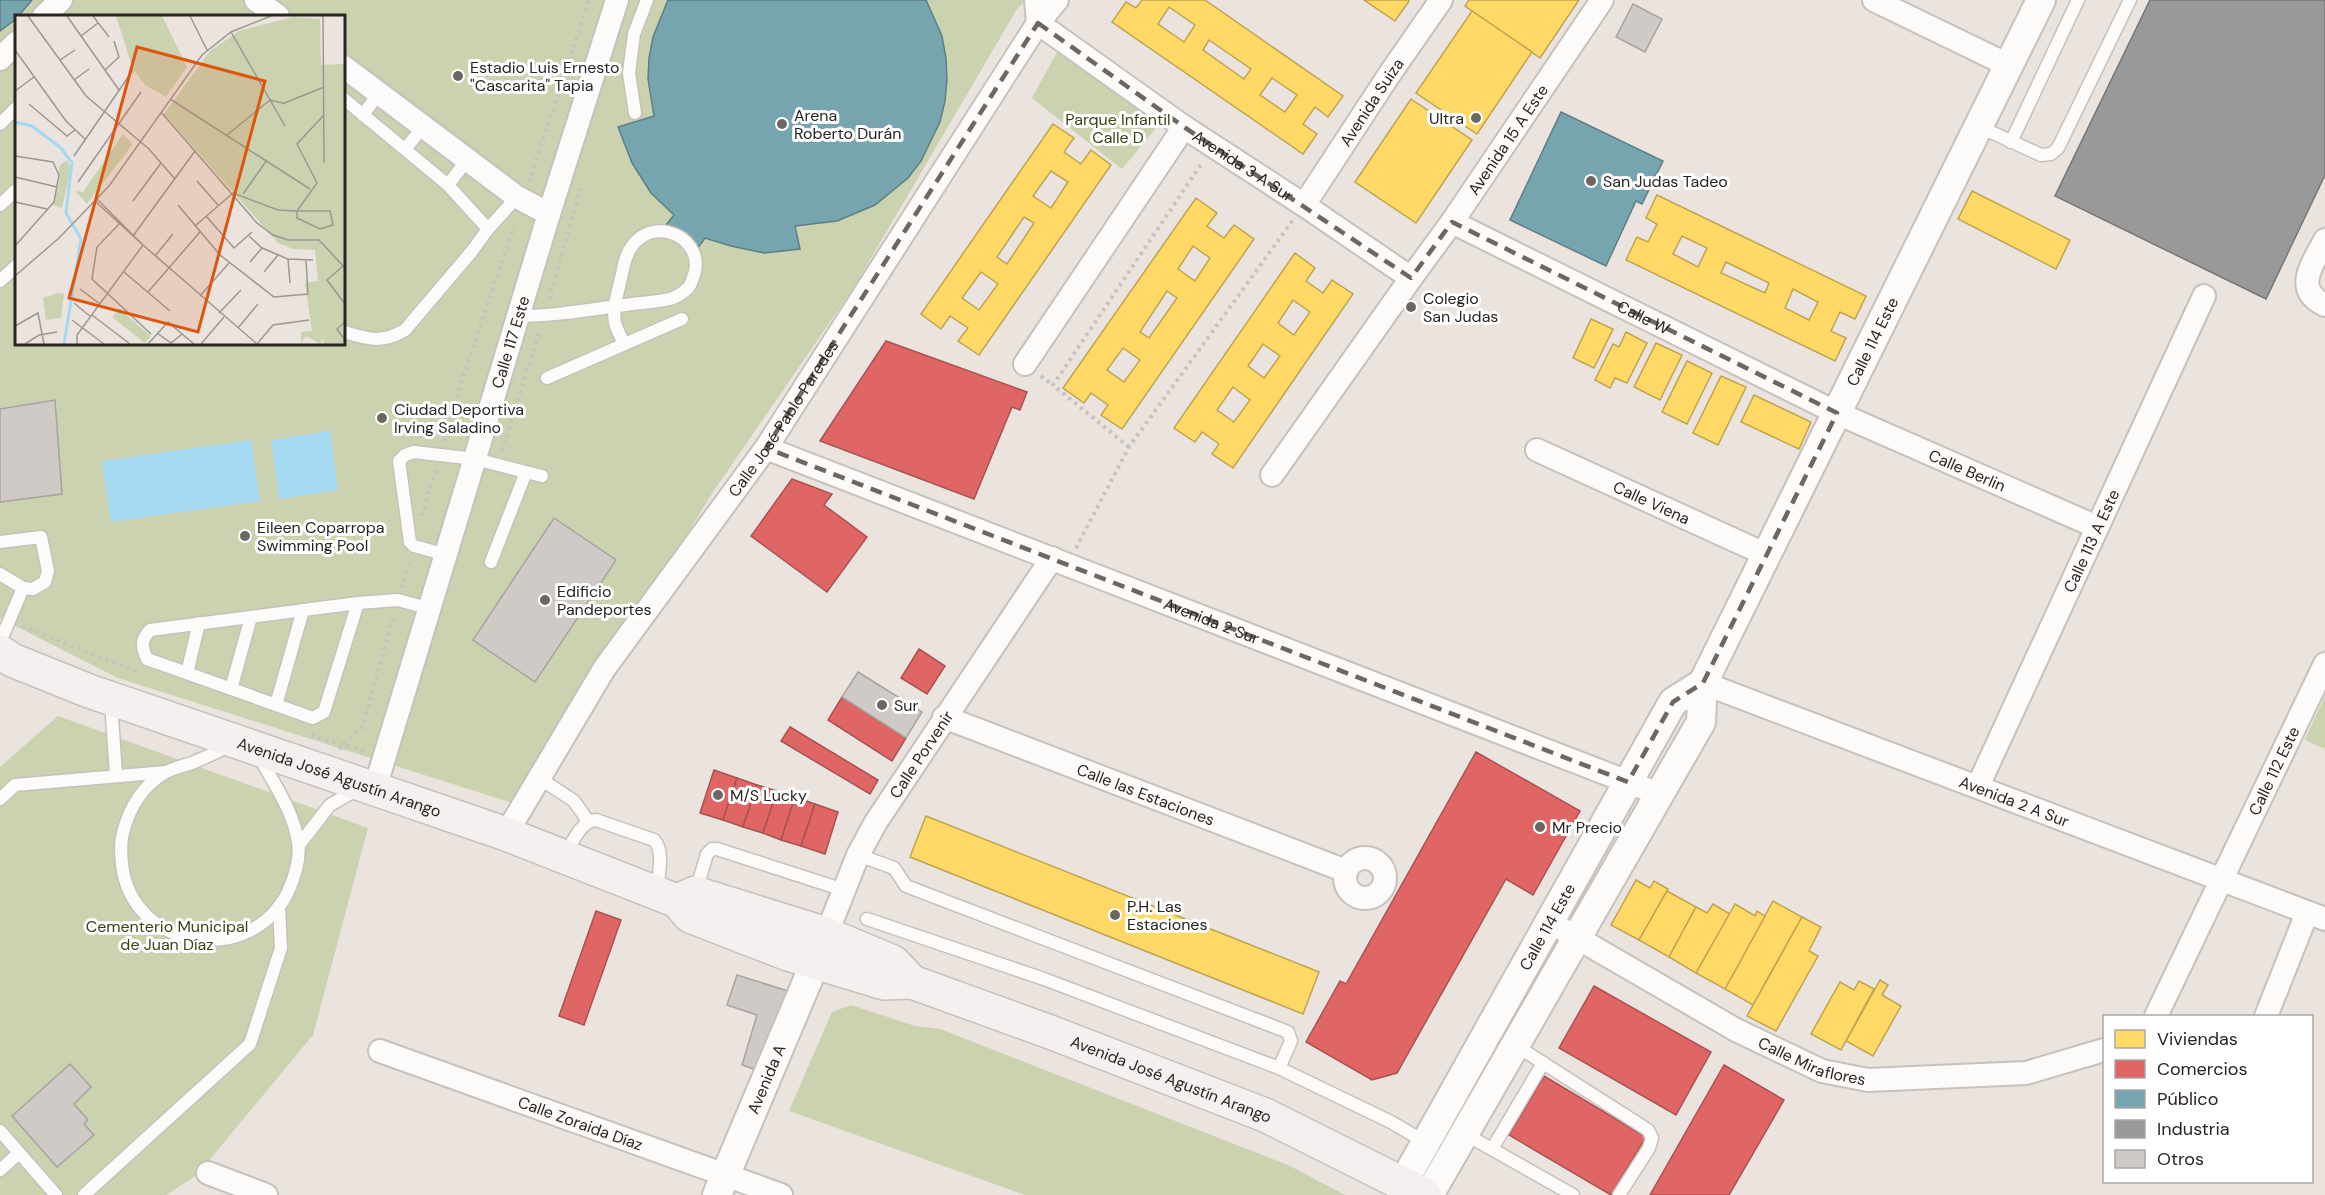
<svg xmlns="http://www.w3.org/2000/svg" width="2325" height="1195" font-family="'DM Sans',sans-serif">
<rect width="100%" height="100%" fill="#eae3de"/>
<!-- green -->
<g fill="#cad2af" fill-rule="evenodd">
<path d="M0,0H1026L1017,9L854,287L713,492L519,805L118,678L0,618ZM16,16H344V344H16Z"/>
<polygon points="1057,52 1161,122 1122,169 1032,98"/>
<polygon points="2325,696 2325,749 2305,740"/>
<polygon points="58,716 368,828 313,1035 197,1175 166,1195 0,1195 0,767"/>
<polygon points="851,1005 915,1026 940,1029 1288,1165 1345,1195 1025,1195 789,1111 832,1012"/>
</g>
<!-- water -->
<g fill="#a4d9f1">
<polygon points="330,431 338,490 279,499 271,440"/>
<polygon points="251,440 260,501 111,522 102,461"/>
</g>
<!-- homes -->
<g fill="#ffd966" stroke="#bfa351" stroke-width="1.5" fill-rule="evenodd">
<path d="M1142,0H1205L1343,96L1328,117L1315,107L1303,124L1317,134L1303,154L1112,22L1126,2L1136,8ZM1169,7L1195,25L1184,42L1158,24ZM1209,40L1251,69L1244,79L1203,50ZM1272,78L1297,95L1285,112L1260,95Z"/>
<polygon points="1364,0 1408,0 1409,1 1395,21"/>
<polygon points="1469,0 1579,0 1540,58 1465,6"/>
<polygon points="1472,11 1532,52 1477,134 1416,93"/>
<polygon points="1411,99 1472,140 1416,223 1355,182"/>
<path d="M1053,124L1074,138L1064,152L1081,164L1091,150L1111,165L979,355L958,341L968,328L950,316L941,329L921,314ZM1051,171L1068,182L1051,208L1033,196ZM1024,217L1034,223L1007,264L997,257ZM981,272L998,284L979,310L962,298Z"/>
<polygon points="1972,191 2070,240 2056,269 1958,219"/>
<path d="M1657,195L1866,296L1855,319L1840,312L1831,331L1846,338L1835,361L1626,260L1637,237L1648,242L1657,224L1646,218ZM1682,236L1707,248L1698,267L1673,254ZM1726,262L1769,283L1765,293L1721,273ZM1793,289L1818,302L1809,320L1785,308Z"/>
<path d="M1196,198L1217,213L1207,226L1224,238L1234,225L1254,239L1122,429L1101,415L1108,405L1091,393L1084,403L1063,388ZM1193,246L1210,258L1195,281L1178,269ZM1167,291L1177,298L1149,338L1140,332ZM1123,348L1140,360L1124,382L1107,370Z"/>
<path d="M1295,253L1315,268L1306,281L1323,293L1332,280L1353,294L1233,468L1212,454L1219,444L1202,432L1195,442L1174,428ZM1293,300L1310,312L1294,335L1278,323ZM1263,344L1280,356L1264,378L1248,366ZM1233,387L1250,400L1234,422L1217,410Z"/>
<polygon points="1591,319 1613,329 1594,368 1573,358"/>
<polygon points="1626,332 1647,343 1627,383 1615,378 1610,388 1595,380 1613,344 1619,347"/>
<polygon points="1656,343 1682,355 1660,400 1634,387"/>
<polygon points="1687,361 1712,373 1687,424 1662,412"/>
<polygon points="1721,376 1746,387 1718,445 1693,433"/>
<polygon points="1754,395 1811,422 1799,449 1741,422"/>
<polygon points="926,816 1319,972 1303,1014 910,857"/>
<polygon points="1636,880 1650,888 1654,881 1668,889 1639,940 1611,925"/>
<polygon points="1667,891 1696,907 1669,957 1639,940"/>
<polygon points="1773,901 1802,917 1753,1005 1725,989"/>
<polygon points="1713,904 1730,914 1696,973 1669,957 1696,907 1707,913"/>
<polygon points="1735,904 1755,916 1757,911 1765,916 1725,989 1696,973"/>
<polygon points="1802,917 1821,927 1809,951 1818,956 1776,1031 1747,1016"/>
<polygon points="1880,980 1888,985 1882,995 1901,1006 1873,1056 1846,1041"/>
<polygon points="1859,981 1874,989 1841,1050 1811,1034 1840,982 1854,990"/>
</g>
<!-- shops -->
<g fill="#e06666" stroke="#a95251" stroke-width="1.5">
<polygon points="886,341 1027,392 1020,410 1012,407 974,499 820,441"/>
<polygon points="792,479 832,494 824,505 867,537 827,592 751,536"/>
<polygon points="919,649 945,666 927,694 901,678"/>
<polygon points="842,697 906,738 892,761 828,720"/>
<polygon points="790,727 878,780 870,794 781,741"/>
<polygon points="1476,752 1580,811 1533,895 1506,879 1397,1073 1372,1080 1306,1042 1340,981 1346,984"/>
<polygon points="714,770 737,778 723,820 700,813"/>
<polygon points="737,778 757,785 743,827 723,820"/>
<polygon points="757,785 777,791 763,833 743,827"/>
<polygon points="777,791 795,797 781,840 763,833"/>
<polygon points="795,797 815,804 801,846 781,840"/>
<polygon points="815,804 838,812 825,854 801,846"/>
<polygon points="596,911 621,920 584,1025 559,1016"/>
<polygon points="1594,986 1711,1052 1676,1115 1559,1048"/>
<polygon points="1724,1065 1784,1100 1729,1195 1650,1195"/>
<polygon points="1544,1076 1646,1137 1611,1195 1509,1135"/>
</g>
<!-- public -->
<g fill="#76a5af" stroke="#5f7e84" stroke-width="1.5">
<polygon points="0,0 32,0 16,19 0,31"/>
<polygon points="668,0 926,0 942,36 946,58 947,79 945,101 940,122 921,161 908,178 875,205 837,221 795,226 800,249 764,253 731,246 705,238 697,249 665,226 674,215 651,193 632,163 618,127 654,116 648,79 649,58 653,37"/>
<polygon points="1561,112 1663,161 1642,204 1636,201 1606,266 1510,220"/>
</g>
<!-- industry -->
<polygon fill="#999" stroke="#777675" stroke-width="1.5" points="2150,0 2325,0 2325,175 2266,299 2055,196"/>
<!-- building -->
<g fill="#d0cac6" stroke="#a9a3a0" stroke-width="1.5">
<polygon points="1633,4 1662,19 1645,52 1616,37"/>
<polygon points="55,400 62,494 0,502 0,409"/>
<polygon points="554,518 616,560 535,682 473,640"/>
<polygon points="858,672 922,712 906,738 842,697"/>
<polygon points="737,975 788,991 763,1072 742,1065 757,1015 727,1005"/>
<polygon points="70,1064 91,1087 74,1104 88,1120 84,1124 94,1135 57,1167 12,1116"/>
</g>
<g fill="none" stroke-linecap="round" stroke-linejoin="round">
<defs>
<g id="service">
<polyline points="344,99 448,185 488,229"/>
<polyline points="635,113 629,73 634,34 647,0"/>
<polyline points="363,115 379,93"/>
<polyline points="0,124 16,108"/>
<polyline points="1978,126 2041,155 2051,154 2058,148 2130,0"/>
<polyline points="2011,142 2078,0"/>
<polyline points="406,148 423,127"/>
<polyline points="448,185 467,160"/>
<polyline points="0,205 16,190"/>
<polyline points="0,281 16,266"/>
<path d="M518,316C556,316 594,309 632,304C645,302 661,302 673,298C678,296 685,291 688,288C691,285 692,280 694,275C708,233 635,205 623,269C620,285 612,307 615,323C617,330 621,337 624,344"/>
<path d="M344,332C369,339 381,344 405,330L472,251L488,229L517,197"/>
<polyline points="547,378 682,319"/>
<polyline points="0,542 41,537 48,571 45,582 33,589 23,588 0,642"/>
<polyline points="447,555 414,546 410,542 399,461 405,455 414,452 475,459 542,476"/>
<polyline points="491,562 526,472"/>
<polyline points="0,574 23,588"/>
<path d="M358,603L324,712L313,718L147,659C141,646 141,640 150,630L358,603L398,600L431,609"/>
<polyline points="187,673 199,623"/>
<polyline points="231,689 251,617"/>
<polyline points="111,702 116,775"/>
<polyline points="276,705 303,610"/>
<path d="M229,746C217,752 204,758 192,763C183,766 174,768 166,772C143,785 129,808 123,833C120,844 121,853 122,864C131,949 248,968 287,894C294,879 301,860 298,842C293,810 274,784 259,756"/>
<polyline points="539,778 574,801 588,821"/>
<polyline points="0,799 15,785 166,772"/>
<polyline points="299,845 330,805 358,789"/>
<polyline points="858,855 894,868 906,886 1288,1032 1291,1041 1279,1068"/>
<path d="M564,857C572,844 580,821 596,820L654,840C665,851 658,877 657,891"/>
<polyline points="696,891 707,854 712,849 717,849 844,890"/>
<polyline points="867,919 1044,979 1279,1068 1391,1122 1425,1142"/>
<polyline points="1515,1045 1648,1130 1652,1138 1649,1148 1619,1195"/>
<polyline points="0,1131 56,1195"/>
<polyline points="1465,1134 1573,1195"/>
<polyline points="1492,1149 1543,1063"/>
<polyline points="0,1170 19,1153"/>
<polyline points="84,1195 250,1044 281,948 279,908"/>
</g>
<g id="minor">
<polyline points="256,0 278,16"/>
<path id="s1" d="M1036,0L1038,23L1184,127L1304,205L1411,278"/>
<polyline points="1874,0 2008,65"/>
<polyline points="44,16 61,0"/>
<polyline points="0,59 16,43"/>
<polyline points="344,67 517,197 549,214"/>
<path id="s2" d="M1304,205L1389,75L1441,0"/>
<path id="s3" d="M1452,222L1837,413L2097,527"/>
<path d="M2325,240C2313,264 2292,289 2325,305"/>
<polyline points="1025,364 1184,127"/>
<path id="s4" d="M766,448L1659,794"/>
<path id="s5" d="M1537,450L1767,555"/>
<path id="s6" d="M1272,475L1411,278L1452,222L1602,0"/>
<path id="s7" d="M1703,683L2325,919"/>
<path id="s8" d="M944,717L1346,871"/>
<path id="s9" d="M1978,786L2204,296"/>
<path id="s10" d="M375,788L549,214L617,0"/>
<path id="s11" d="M506,834L604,669L766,448L1038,23L1057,0"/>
<circle cx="1365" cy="878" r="20"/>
<path id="s12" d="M1548,921L1736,1030L1822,1071L1868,1080L2026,1073L2104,1050"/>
<path id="s13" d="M821,948L858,855L876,822L1052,558"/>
<path id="s14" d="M2156,1016L2325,664"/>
<polyline points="2266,1016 2307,913"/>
<path id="s15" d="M380,1051L781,1195"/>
<polyline points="208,1173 266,1195"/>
</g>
<g id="tertiary">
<path id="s16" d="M1703,683L2041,0"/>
<path id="s17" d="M1403,1183L1673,702L1703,683L1701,722L1429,1195"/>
<path id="s18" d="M717,1195L815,963"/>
</g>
<g id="secondary">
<path id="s19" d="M0,652L12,660L89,691L506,834L677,901L690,916L788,954L884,983L912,982L1050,1032L1265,1115L1425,1195"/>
<polyline points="677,901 695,893 826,934 893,962 912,982"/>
</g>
</defs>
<!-- service casing -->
<use href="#service" stroke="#c7c1bc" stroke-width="15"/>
<!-- minor casing -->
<use href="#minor" stroke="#c7c1bc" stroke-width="26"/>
<!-- tertiary casing -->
<use href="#tertiary" stroke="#c7c1bc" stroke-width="32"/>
<!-- secondary casing -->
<use href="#secondary" stroke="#c7c1bc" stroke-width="36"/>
<!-- path -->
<g stroke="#c5c2bf" stroke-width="4" stroke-dasharray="3 4.5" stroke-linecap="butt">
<polyline points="529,182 589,0"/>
<polyline points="549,299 581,188"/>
<polyline points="1041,376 1053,385"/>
<polyline points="444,441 459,389 514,226"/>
<polyline points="1129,447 1053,385 1202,163"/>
<polyline points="502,451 540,329"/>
<polyline points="422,516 436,468"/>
<polyline points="1076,548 1129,447 1293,220"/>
<polyline points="402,588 410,561"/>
<polyline points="22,626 138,672"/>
<polyline points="311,735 367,752"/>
<polyline points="339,749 362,728 394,615"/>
</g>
<!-- service -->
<use href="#service" stroke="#fcfbfa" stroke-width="12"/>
<!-- minor -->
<use href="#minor" stroke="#fcfbfa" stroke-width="22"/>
<!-- tertiary -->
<use href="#tertiary" stroke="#fcfbfa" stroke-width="28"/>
<!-- secondary -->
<use href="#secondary" stroke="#f5f0f0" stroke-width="33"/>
</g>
<!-- marked area -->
<path fill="none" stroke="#6d6763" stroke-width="4.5" stroke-dasharray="12 8" stroke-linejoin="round" d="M1038,23L1184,127L1411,278L1452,222L1837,413L1703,683L1673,702L1628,782L766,448Z"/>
<!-- markers -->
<g fill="#6d6763" stroke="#fff" stroke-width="2">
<circle cx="458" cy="76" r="6"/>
<circle cx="1476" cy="118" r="6"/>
<circle cx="782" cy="124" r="6"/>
<circle cx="1591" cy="181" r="6"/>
<circle cx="1411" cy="307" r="6"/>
<circle cx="382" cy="418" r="6"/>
<circle cx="245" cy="536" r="6"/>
<circle cx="545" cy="600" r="6"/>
<circle cx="882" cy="705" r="6"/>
<circle cx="718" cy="795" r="6"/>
<circle cx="1540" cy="827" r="6"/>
<circle cx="1115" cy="915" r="6"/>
</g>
<g text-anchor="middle" stroke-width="6" stroke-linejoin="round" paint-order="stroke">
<!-- poi labels -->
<g font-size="16" fill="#292421" stroke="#fff" text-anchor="start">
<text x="470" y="73">Estadio Luis Ernesto<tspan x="470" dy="18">"Cascarita" Tapia</tspan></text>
<text x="794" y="121">Arena<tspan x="794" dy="18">Roberto Durán</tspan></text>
<text x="1464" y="124" text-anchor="end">Ultra</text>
<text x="1603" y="187">San Judas Tadeo</text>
<text x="1423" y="304">Colegio<tspan x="1423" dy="18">San Judas</tspan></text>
<text x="394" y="415">Ciudad Deportiva<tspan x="394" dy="18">Irving Saladino</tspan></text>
<text x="257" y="533">Eileen Coparropa<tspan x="257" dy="18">Swimming Pool</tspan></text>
<text x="557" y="597">Edificio<tspan x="557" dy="18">Pandeportes</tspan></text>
<text x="894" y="711">Sur</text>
<text x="730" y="801">M/S Lucky</text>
<text x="1552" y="833">Mr Precio</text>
<text x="1127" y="912">P.H. Las<tspan x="1127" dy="18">Estaciones</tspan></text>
</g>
<!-- street labels -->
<g font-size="16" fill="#292421" stroke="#fff">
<text dy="6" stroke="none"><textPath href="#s2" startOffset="123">Avenida Suiza</textPath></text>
<text dy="6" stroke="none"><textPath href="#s6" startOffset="410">Avenida 15 A Este</textPath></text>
<text dy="6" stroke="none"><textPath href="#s1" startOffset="273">Avenida 3 A Sur</textPath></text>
<text dy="6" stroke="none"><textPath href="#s3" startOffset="214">Calle W</textPath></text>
<text dy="6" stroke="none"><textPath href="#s16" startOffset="381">Calle 114 Este</textPath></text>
<text dy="6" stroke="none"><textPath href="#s10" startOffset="466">Calle 117 Este</textPath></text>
<text dy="6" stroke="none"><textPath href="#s11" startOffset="500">Calle José Pablo Paredes</textPath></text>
<text dy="6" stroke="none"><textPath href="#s3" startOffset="572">Calle Berlin</textPath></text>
<text dy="6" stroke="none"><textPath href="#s5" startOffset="126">Calle Viena</textPath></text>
<text dy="6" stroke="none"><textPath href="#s9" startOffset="270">Calle 113 A Este</textPath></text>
<text dy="6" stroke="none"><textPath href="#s4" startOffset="478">Avenida 2 Sur</textPath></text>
<text dy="6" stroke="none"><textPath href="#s13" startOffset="219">Calle Porvenir</textPath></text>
<text dy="6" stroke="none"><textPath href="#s14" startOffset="272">Calle 112 Este</textPath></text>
<text dy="6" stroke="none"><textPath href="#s19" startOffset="362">Avenida José Agustín Arango</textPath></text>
<text dy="6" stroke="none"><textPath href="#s8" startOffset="216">Calle las Estaciones</textPath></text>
<text dy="6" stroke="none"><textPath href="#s7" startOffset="333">Avenida 2 A Sur</textPath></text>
<text dy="6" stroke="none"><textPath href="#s17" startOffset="294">Calle 114 Este</textPath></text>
<text dy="6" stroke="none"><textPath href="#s12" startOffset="300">Calle Miraflores</textPath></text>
<text dy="6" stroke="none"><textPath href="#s18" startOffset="126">Avenida A</textPath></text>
<text dy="6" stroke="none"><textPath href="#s19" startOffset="1252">Avenida José Agustín Arango</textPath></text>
<text dy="6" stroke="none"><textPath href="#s15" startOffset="213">Calle Zoraida Díaz</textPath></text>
</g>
<!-- park labels -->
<g font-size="16" fill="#364312" stroke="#fff">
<text x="1118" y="125">Parque Infantil<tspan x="1118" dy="18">Calle D</tspan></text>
<text x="167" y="932">Cementerio Municipal<tspan x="167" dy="18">de Juan Díaz</tspan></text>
</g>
</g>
<!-- overview -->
<g transform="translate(15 15)">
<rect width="330" height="330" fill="#eae3de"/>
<path d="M101,1H147L172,52L151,82L130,70L118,54ZM278,2L305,4L306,50L330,49V329H309L308,323L305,329L291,321L286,327V317L297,316L290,268L303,266L300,235L279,234L263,228L149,99L195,36L224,16ZM108,119L118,129L72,189L60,176L68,177ZM52,145L56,153L47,193L38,190L45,165L44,151ZM43,278L49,279L46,303L31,305L28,283ZM104,294L136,321L130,328L97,302Z" fill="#cad2af"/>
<path fill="none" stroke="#a4d9f1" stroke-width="3" d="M0,107L17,111L46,133L57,148L51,198L66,224L49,329"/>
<path fill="none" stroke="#9d9792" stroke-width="1.5" d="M13,1L71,81L134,134L160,164M52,1L104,75M78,1L94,22M175,1L192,35M308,1L309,148M216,17L270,111M66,21L83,8M0,35L51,106L70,124M45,45L60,35M90,55L104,42L99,26M59,65L74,54M0,76L19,62M155,84L295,174M14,89L52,121L60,115M267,89L309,72M146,97L242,208L258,220L273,225H304L330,253M212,120L255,85L268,88M0,141L38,147L44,160L39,187L0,231M59,141L118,55M0,162L42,172M182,166L203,190M63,167L126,77M228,179L252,145M80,186L128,230L82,184M118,186L146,148M0,187L32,194M163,190L205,240L259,282L293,279L291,245M282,196H315L318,210L305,214L282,203ZM191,201L219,233L237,217M106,207L82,232L77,264L136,319M180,211L218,178L263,195L282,196L302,168L282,129L309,100M118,221L180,136M234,221L247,233L273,244L298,245M140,241L158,219M273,244L275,268M235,247L247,233M328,251L312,265L330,289M109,257L155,296M249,257L263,240M0,261L44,223L94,171L187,40L216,17L256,1M65,274L85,289M133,277L185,217M185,281L214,248M59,288L76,302M204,298L226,275M77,300L115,329M57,305L89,329M330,307L322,314L330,325M0,311L23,298L29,329M223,313L243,289M142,318L156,328L167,319M10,329L24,320L42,317M62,329V320L128,230L242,329L258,310L294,305M133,329L153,307L179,329M186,329L209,302"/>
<path fill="#de560d" fill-opacity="0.15" stroke="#de560d" stroke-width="3" d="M122,32L250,66L183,317L54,283Z"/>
<rect width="330" height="330" fill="none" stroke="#292421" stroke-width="3"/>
</g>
<!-- legend -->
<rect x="2103" y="1015" width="210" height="168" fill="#ffffff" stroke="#a9a7a6" stroke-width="1.5"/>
<rect x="2115" y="1030" width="30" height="18" fill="#ffd966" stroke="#a9a7a6" stroke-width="1.5"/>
<text x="2157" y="1045" font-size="18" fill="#292421">Viviendas</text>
<rect x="2115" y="1060" width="30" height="18" fill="#e06666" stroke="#a9a7a6" stroke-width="1.5"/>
<text x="2157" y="1075" font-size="18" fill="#292421">Comercios</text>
<rect x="2115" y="1090" width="30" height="18" fill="#76a5af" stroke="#a9a7a6" stroke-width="1.5"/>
<text x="2157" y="1105" font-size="18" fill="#292421">Público</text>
<rect x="2115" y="1120" width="30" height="18" fill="#999999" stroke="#a9a7a6" stroke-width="1.5"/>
<text x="2157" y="1135" font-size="18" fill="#292421">Industria</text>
<rect x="2115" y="1150" width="30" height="18" fill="#d0cac6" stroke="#a9a7a6" stroke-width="1.5"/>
<text x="2157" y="1165" font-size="18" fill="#292421">Otros</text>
</svg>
